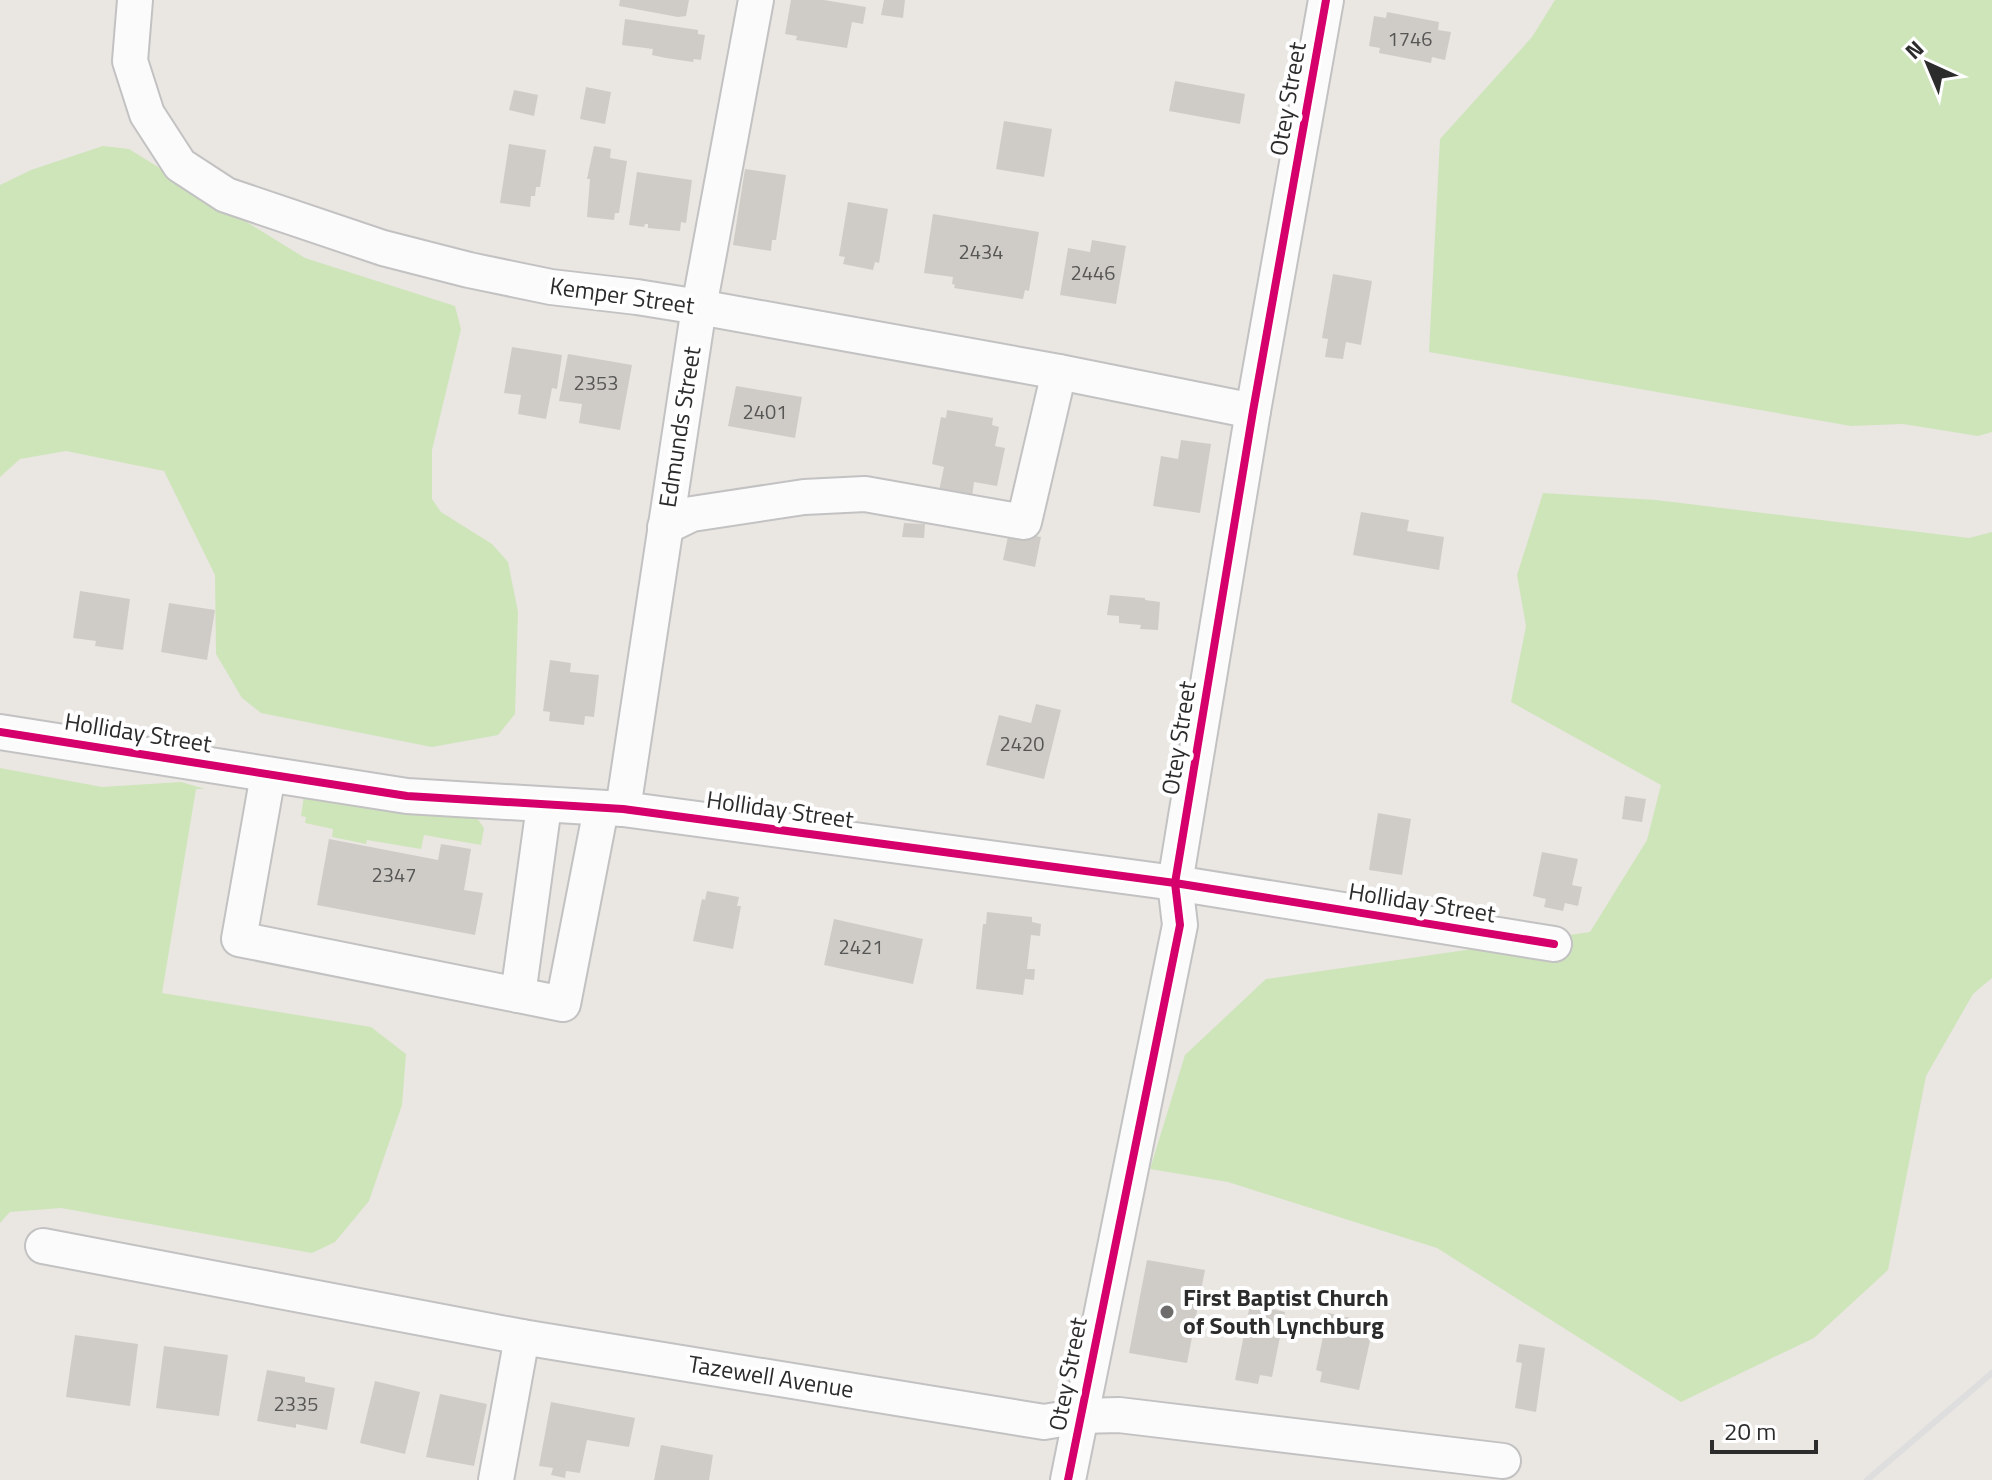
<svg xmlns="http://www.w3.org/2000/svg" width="1992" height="1480" font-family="'Titillium Web',sans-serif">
<rect width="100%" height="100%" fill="#eae6e2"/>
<!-- green -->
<g fill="#cee5ba">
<polygon points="1555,0 1992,0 1992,432 1978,436 1903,424 1851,426 1429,352 1440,139 1532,37"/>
<polygon points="103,146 129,149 305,258 455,306 461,329 432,450 432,499 441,512 492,544 508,562 518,612 515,714 498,735 432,747 261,713 242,698 216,654 215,575 164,471 66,451 20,459 0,477 0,185 31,170"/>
<polygon points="1543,493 1656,500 1969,538 1992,532 1992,978 1973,994 1926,1076 1888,1270 1814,1338 1681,1402 1437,1248 1228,1182 1150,1169 1185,1055 1266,979 1590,932 1647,840 1661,785 1511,702 1526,626 1517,575"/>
<polygon points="0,768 102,787 181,782 205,789 196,789 162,993 371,1027 406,1054 402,1105 369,1201 335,1242 312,1253 61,1208 10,1212 0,1223"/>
<polygon points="304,796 476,817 484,828 481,845 424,835 421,849 367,840 366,844 332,837 333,829 305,823 306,817 301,816"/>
</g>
<!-- building -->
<g fill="#cfccc8">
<polygon points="620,0 689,0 686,16 678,17 619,6"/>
<polygon points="791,0 824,0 866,7 863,24 852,22 847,48 796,40 797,36 785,34"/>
<polygon points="884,0 905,0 903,18 881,15"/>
<polygon points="1387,12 1439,22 1438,30 1451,32 1445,60 1432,57 1431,63 1379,53 1380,48 1369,46 1374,16 1386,18"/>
<polygon points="625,19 698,30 698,34 705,35 701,60 694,59 693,62 666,58 652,55 653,49 622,45"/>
<polygon points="1175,81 1245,94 1240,124 1169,111"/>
<polygon points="586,87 611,92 605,124 580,119"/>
<polygon points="514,90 538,95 534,116 509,110"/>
<polygon points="1004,121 1052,129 1044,177 996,169"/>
<polygon points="509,144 546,150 540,187 536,187 535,196 531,196 530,207 500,203"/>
<polygon points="594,146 611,149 610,158 627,161 619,213 615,213 614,220 587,217 590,179 587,179"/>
<polygon points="745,169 786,175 776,240 772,240 771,251 733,245"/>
<polygon points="637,172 692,180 686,223 681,222 680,231 648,228 648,224 645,224 644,227 629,225"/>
<polygon points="848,202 888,209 879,263 875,262 873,270 843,264 845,257 839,256"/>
<polygon points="933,214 1039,232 1029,291 1025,290 1023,299 954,288 955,285 952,284 953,277 924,273"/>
<polygon points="1092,240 1126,246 1116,304 1060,295 1068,248 1090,252"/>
<polygon points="1333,274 1372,281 1361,345 1346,342 1343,359 1325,357 1328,339 1322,338"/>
<polygon points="512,347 562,355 557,389 552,388 546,419 518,414 521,395 504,393"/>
<polygon points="568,354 632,365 620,430 579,423 582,404 559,401"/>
<polygon points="736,386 802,397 795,438 728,426"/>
<polygon points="947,410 993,418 992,425 999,427 995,446 1005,448 997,486 974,482 972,497 939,491 944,467 932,464 941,417 946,418"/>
<polygon points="1181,440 1211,444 1200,513 1153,506 1161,456 1178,459"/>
<polygon points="1361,512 1409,520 1407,531 1444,537 1439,570 1353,555"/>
<polygon points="904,523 925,524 924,538 902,537"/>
<polygon points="1009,532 1041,537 1035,567 1003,560"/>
<polygon points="80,591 130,599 123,650 95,646 96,641 73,638"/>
<polygon points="1110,595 1145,598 1145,600 1160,602 1158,630 1140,629 1141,625 1119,623 1119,616 1107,615"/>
<polygon points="169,603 215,610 207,660 161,652"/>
<polygon points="550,660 571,663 570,672 599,675 594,717 585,716 584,725 549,721 550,712 543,711"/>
<polygon points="1036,704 1061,710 1044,779 986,765 999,715 1031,723"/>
<polygon points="1625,796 1646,799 1642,822 1622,819"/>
<polygon points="1378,813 1411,819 1402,875 1369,870"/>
<polygon points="329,839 438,860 441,844 471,849 464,890 483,893 475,935 317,905"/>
<polygon points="1542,852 1578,859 1572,885 1582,887 1578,906 1565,903 1563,911 1544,907 1546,899 1533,896"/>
<polygon points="707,891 739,897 737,906 741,906 733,949 693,941 702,899 705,900"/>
<polygon points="987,912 1032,917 1032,922 1041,924 1040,936 1031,935 1027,969 1035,969 1034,980 1025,979 1023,995 976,989 983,924 986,924"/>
<polygon points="834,919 923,939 913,984 824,965"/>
<polygon points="1147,1260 1205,1270 1187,1363 1129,1353"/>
<polygon points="1250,1304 1285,1312 1272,1377 1260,1375 1258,1384 1235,1380"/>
<polygon points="1328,1313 1374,1323 1359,1390 1320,1382 1322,1372 1316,1370"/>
<polygon points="75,1335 138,1344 130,1406 66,1397"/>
<polygon points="1519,1344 1545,1348 1536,1412 1515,1408 1522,1363 1516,1362"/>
<polygon points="164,1346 228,1355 219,1416 156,1408"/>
<polygon points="267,1370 305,1377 305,1382 335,1388 327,1430 296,1424 296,1428 257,1421"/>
<polygon points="375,1381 420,1392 405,1454 360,1443"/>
<polygon points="440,1394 487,1404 474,1466 426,1457"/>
<polygon points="551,1402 635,1418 629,1447 587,1440 580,1473 566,1471 565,1478 551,1475 553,1468 539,1466"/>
<polygon points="661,1445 713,1455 709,1480 654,1480"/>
</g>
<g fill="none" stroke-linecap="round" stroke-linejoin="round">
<defs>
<g id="minor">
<polyline points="135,0 130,61 147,114 180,165 226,195 383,248 469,270 551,287 637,297 699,307 1059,372 1253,411"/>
<polyline points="665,527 692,514 804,497 865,494 1024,522 1059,372"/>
<polyline points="0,732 407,796 623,809 1175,883 1554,944"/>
<polyline points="268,775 239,939 563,1004 601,809"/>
<polyline points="623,809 699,307 756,0"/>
<polyline points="518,995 544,806"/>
<polyline points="43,1246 522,1337 1044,1422 1080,1416 1119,1415 1503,1461"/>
<polyline points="496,1480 522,1337"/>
<polyline points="1068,1480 1180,925 1175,883 1253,411 1326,0"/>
</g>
</defs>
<!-- minor casing -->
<use href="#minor" stroke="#c3c2c3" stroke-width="38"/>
<!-- minor -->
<use href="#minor" stroke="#fcfbfb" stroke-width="34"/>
<!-- rail -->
<polyline stroke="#dededf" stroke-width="6" points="1867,1480 1992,1373"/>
<defs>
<g id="cycleway">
<polyline points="0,732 407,796 623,809 1175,883 1554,944"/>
<polyline points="1068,1480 1180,925 1175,883 1253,411 1326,0"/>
</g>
</defs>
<!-- cycleway casing -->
<use href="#cycleway" stroke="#fff" stroke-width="13"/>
<!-- cycleway -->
<use href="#cycleway" stroke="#d6006c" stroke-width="8"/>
</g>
<!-- markers -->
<circle fill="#6e6d6c" stroke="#fff" stroke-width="3" cx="1167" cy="1312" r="8"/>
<g text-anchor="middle" stroke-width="8" stroke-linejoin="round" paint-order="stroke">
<!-- number labels -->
<g font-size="20" fill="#565655">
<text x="1410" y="46">1746</text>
<text x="981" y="259">2434</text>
<text x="1093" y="280">2446</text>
<text x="596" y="390">2353</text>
<text x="765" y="419">2401</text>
<text x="1022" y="751">2420</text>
<text x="394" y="882">2347</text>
<text x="861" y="954">2421</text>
<text x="296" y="1411">2335</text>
</g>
<!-- street labels -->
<g font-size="24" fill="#2c2c2c" stroke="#fff">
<text transform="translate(1288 99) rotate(-80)" y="8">Otey Street</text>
<text transform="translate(622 296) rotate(8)" y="8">Kemper Street</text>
<text transform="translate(680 427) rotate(-81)" y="8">Edmunds Street</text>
<text transform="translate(138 733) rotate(9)" y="8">Holliday Street</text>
<text transform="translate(1179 738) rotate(-81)" y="8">Otey Street</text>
<text transform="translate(780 810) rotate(8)" y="8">Holliday Street</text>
<text transform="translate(1422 903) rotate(9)" y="8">Holliday Street</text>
<text transform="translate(1068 1374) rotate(-79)" y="8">Otey Street</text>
<text transform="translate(771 1377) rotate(9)" y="8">Tazewell Avenue</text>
</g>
<!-- poi labels -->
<g font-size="24" font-weight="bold" fill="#2c2c2c" stroke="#fff" text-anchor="start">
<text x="1183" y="1306">First Baptist Church<tspan x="1183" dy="28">of South Lynchburg</tspan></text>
</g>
</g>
<!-- north arrow -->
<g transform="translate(1928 64) rotate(316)" stroke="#ffffff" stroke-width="6" paint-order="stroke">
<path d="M0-6L14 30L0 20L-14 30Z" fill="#2c2c2c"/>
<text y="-12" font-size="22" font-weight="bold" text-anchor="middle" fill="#2c2c2c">N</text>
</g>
<!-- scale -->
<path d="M1712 1440v12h104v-12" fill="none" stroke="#2c2c2c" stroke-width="4"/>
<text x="1724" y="1440" font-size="24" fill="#2c2c2c" stroke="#ffffff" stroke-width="6" paint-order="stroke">20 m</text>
</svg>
